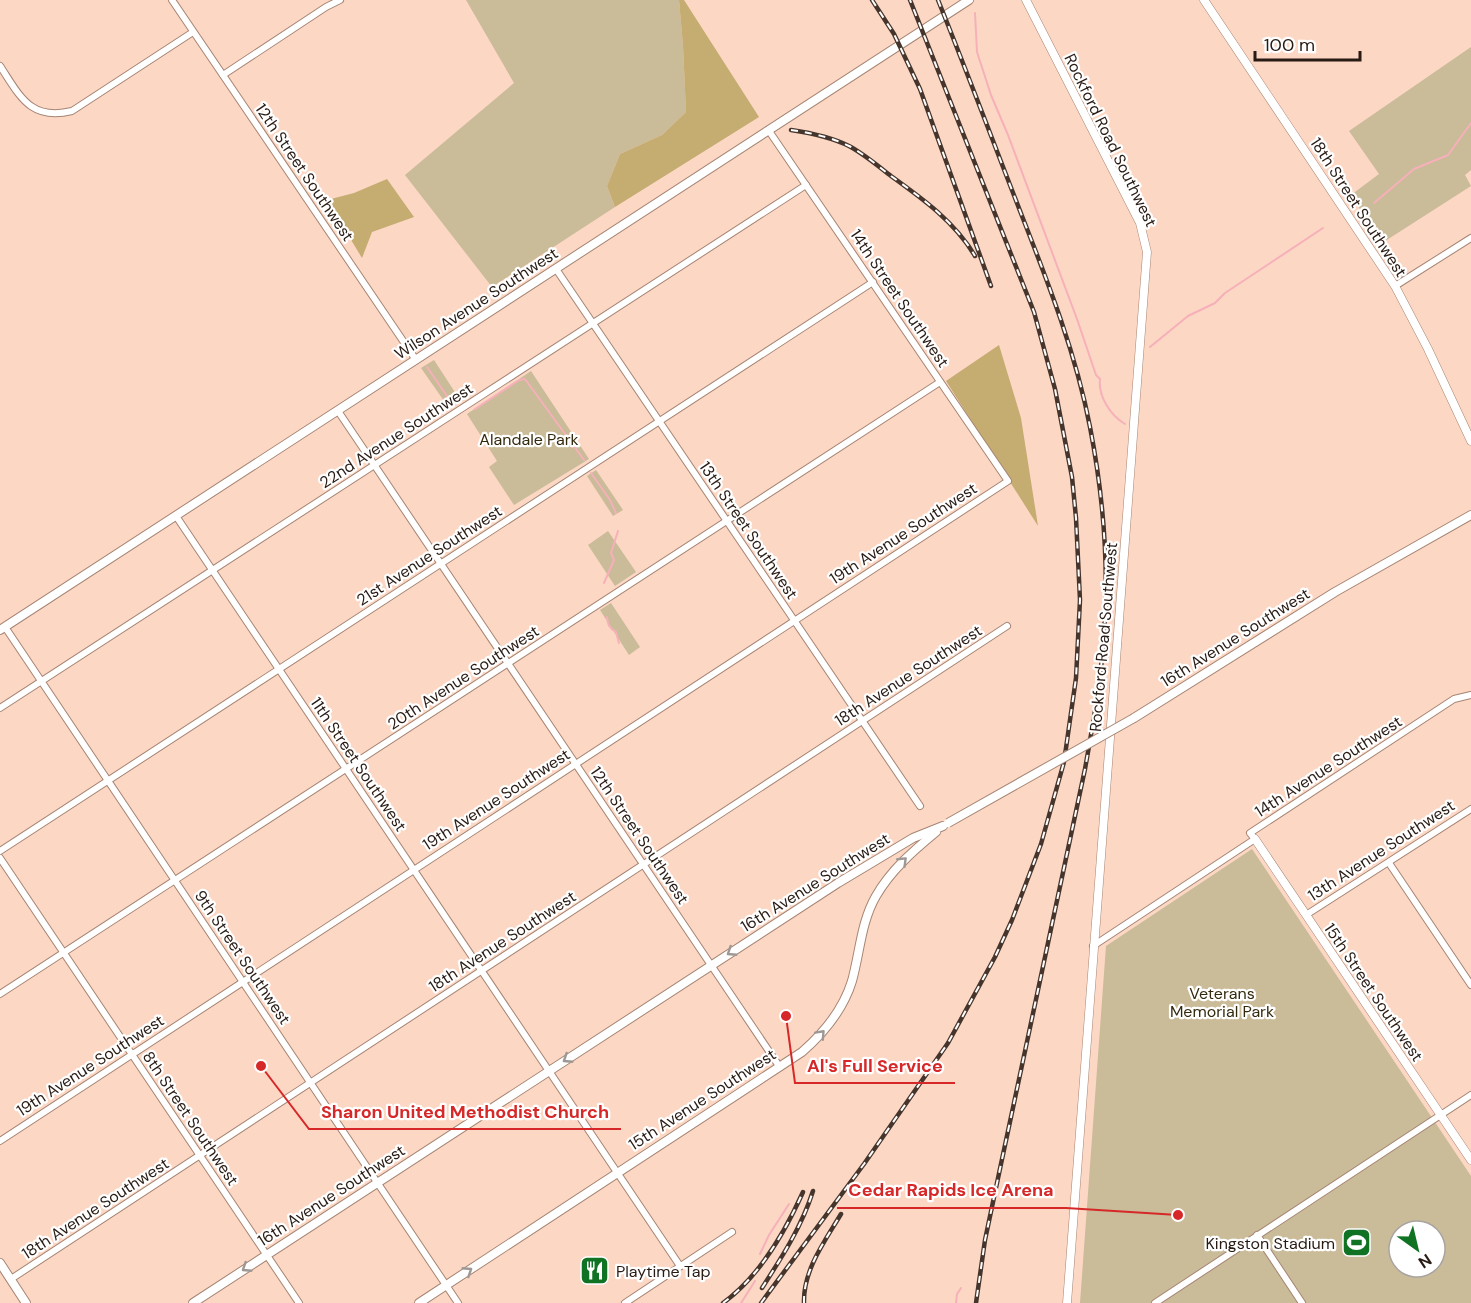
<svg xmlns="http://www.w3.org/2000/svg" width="1471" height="1303" font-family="'DM Sans',sans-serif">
<rect width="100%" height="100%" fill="#fcd7c4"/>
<!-- green -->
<g fill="#cabb99" fill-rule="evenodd">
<polygon points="466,0 679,0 683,46 686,112 662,135 620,154 607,186 615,207 492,287 405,175 514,83"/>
<polygon points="1471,47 1471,170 1465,175 1471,186 1382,243 1351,195 1379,174 1349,131"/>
<polygon points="434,360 460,400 449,408 421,368"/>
<polygon points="531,371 589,459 514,505 489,467 497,461 467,414"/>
<polygon points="596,470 623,510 613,516 587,476"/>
<polygon points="608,531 636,572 615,586 588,545"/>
<polygon points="611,603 640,647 629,655 600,610"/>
<path d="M1252,849L1471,1176V1303H1080L1106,946ZM1399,1231H1435V1267H1399Z"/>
</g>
<!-- forest -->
<g fill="#c5ac71">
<polygon points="679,0 684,0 759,117 615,207 607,186 620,154 662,135 686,112 683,46"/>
<polygon points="387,179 414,217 372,232 362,258 327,200 354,193"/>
<polygon points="999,345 1021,418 1038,526 946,381"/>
</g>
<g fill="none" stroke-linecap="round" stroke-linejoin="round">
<!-- stream -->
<g stroke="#f6b0b9" stroke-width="2">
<path d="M975,13L977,52L991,95L1008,135L1077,319L1096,375L1100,379C1098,396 1110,415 1125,424"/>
<polyline points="1374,203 1414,169 1448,155 1471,123"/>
<polyline points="1150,347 1188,316 1215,303 1225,293 1323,228"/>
<polyline points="427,367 451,402"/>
<polyline points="475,409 519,380 525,379 584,460"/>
<polyline points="591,473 610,500 616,513"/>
<polyline points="604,583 614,560 611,553 618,531"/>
<path d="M607,617C608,625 609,628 616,632L619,643"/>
<polyline points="760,1254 769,1235 789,1204"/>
<polyline points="741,1303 755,1281"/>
<polyline points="956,1303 957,1294 961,1288"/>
</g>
<defs>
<g id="minor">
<polyline points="172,0 416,360"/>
<path d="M0,66C20,96 30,121 72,111L193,32"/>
<polyline points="223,75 326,7 340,0"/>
<polyline points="556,269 920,806"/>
<polyline points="1395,286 1471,238"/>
<polyline points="338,411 779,1066"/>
<polyline points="176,516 680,1266"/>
<polyline points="5,627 458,1303"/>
<polyline points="0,708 806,185"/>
<polyline points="0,851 873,282"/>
<polyline points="0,858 299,1303"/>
<polyline points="1389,863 1471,985"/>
<polyline points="1306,915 1471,809"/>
<polyline points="1093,946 1255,839 1250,833 1454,699 1471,695"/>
<polyline points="0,994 940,382"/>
<polyline points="0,1141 1008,481 769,131"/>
<polyline points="1257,1235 1302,1303"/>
<polyline points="11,1279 1007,626"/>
<polyline points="625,1303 732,1232"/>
<polyline points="1155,1303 1471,1095"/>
</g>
<g id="tertiary">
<polyline points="1026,0 1140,223 1147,252 1067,1303"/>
<polyline points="1204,0 1395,286 1428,349 1471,441"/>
<polyline points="1255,839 1471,1160"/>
</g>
<g id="secondary">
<polyline points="0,630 969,0"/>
<polyline points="1134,718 1335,592 1471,515"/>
<polyline points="0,1263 26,1303"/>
<polyline points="193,1303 838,883 913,838 943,826"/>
<path d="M419,1303L802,1052C825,1032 843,1010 852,981C860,952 861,922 876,896C891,870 913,851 936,832"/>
</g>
</defs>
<!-- minor casing -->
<use href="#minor" stroke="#a68573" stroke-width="8"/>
<!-- tertiary casing -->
<use href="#tertiary" stroke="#a68573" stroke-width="9"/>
<!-- secondary casing -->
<use href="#secondary" stroke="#a68573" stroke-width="10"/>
<!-- minor -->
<use href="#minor" stroke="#fff" stroke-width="6"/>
<!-- tertiary -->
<use href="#tertiary" stroke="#fff" stroke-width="8"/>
<!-- secondary -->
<use href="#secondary" stroke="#fff" stroke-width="8"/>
<defs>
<g id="rail">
<polyline points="872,0 894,34 920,89 991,286"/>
<path d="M938,0C967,72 994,144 1022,216C1049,285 1076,354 1090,427C1103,494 1109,566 1104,634C1101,680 1093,724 1085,769L1001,1164L985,1240L976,1303"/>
<path d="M791,130C811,133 831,137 849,146C864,154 878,166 891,176C923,199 955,222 975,256"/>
<path d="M762,1288C782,1257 802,1226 813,1191"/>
<path d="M723,1303C759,1277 785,1232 803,1192"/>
<polyline points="761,1303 864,1164 948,1043 995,957 1012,920 1041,844 1064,762 1076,678 1080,600 1076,518 1072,477 1055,389 1034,312 910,0"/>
<path d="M804,1303C803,1270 825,1241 841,1214"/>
</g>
</defs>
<!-- rail casing -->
<use href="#rail" stroke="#45352c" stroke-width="4.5"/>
<!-- rail -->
<use href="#rail" stroke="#fff" stroke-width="2" stroke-dasharray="7" stroke-linecap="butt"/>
<defs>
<polyline id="secondary-bridge" points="948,823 1134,718"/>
</defs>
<!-- secondary-bridge casing -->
<use href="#secondary-bridge" stroke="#a68573" stroke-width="10" stroke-linecap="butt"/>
<!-- secondary-bridge -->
<use href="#secondary-bridge" stroke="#fff" stroke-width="8"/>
</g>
<!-- one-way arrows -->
<defs><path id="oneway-chevron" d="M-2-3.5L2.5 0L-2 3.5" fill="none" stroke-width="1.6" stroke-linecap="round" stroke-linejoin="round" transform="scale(1.5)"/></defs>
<g stroke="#9e9895">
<use href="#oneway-chevron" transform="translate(903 861) rotate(-44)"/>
<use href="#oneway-chevron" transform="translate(731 952) rotate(147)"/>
<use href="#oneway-chevron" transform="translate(821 1034) rotate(-47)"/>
<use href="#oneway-chevron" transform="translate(567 1059) rotate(147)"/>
<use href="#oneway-chevron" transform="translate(246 1268) rotate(147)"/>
<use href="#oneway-chevron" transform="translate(468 1271) rotate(-33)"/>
</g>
<!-- icons -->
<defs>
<symbol id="stadium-square" viewBox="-11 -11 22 22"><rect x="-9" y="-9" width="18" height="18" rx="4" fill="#107324" stroke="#fff"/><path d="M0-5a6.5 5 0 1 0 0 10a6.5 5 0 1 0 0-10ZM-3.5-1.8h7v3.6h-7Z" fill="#fff"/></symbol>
<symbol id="restaurant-square" viewBox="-11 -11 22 22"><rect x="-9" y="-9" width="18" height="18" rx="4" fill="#107324" stroke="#fff"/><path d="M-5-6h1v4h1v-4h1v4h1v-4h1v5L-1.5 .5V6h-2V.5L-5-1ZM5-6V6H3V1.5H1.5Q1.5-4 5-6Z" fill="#fff"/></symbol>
</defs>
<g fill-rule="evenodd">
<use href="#stadium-square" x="1340" y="1226" width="33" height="33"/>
<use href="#restaurant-square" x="578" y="1254" width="33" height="33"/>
</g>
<g text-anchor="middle" stroke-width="4.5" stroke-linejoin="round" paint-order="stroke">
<!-- street labels -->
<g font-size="16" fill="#281b14" stroke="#fff">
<text transform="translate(1111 140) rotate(64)" y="6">Rockford Road Southwest</text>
<text transform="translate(305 172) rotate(56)" y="6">12th Street Southwest</text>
<text transform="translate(1359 207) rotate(57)" y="6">18th Street Southwest</text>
<text transform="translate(900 298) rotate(56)" y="6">14th Street Southwest</text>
<text transform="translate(476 303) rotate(-33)" y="6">Wilson Avenue Southwest</text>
<text transform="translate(396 435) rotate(-33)" y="6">22nd Avenue Southwest</text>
<text transform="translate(749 530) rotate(56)" y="6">13th Street Southwest</text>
<text transform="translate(903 533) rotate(-33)" y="6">19th Avenue Southwest</text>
<text transform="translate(429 555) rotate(-33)" y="6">21st Avenue Southwest</text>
<text transform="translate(1103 637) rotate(-85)" y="6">Rockford Road Southwest</text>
<text transform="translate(1235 637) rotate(-32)" y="6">16th Avenue Southwest</text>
<text transform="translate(908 675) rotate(-33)" y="6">18th Avenue Southwest</text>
<text transform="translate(463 677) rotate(-33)" y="6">20th Avenue Southwest</text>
<text transform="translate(359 764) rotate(56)" y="6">11th Street Southwest</text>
<text transform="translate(1328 766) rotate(-33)" y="6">14th Avenue Southwest</text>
<text transform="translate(496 799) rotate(-33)" y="6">19th Avenue Southwest</text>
<text transform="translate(640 835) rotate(56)" y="6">12th Street Southwest</text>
<text transform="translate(1381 850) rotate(-33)" y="6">13th Avenue Southwest</text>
<text transform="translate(815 882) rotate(-32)" y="6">16th Avenue Southwest</text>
<text transform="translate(502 941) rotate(-33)" y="6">18th Avenue Southwest</text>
<text transform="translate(243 957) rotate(56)" y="6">9th Street Southwest</text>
<text transform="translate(1374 992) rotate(56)" y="6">15th Street Southwest</text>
<text transform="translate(90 1065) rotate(-33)" y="6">19th Avenue Southwest</text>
<text transform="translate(702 1099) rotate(-33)" y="6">15th Avenue Southwest</text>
<text transform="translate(191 1118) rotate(56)" y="6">8th Street Southwest</text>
<text transform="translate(331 1195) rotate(-33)" y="6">16th Avenue Southwest</text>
<text transform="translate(95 1208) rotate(-33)" y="6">18th Avenue Southwest</text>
</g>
<!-- park labels -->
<g font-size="16" fill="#33290d" stroke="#fff">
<text x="529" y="445">Alandale Park</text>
<text x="1222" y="999">Veterans<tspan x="1222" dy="18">Memorial Park</tspan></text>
</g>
<!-- poi labels -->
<g font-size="16" fill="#281b14" stroke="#fff" text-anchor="end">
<text x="1335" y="1249">Kingston Stadium</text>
<text x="616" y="1277" text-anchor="start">Playtime Tap</text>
</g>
</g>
<!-- callouts -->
<path fill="none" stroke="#d62828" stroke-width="2" d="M786 1016L795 1083H955M261 1066L309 1129H621M1178 1215L1066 1208H837"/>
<g fill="#d62828" stroke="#fff" stroke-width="2">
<circle cx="786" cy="1016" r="6"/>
<circle cx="261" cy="1066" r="6"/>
<circle cx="1178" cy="1215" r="6"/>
</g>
<g font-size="18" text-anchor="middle" font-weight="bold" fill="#d62828" stroke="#fff" stroke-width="4.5" stroke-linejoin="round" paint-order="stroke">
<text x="875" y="1072">Al's Full Service</text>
<text x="465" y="1118">Sharon United Methodist Church</text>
<text x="951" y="1196">Cedar Rapids Ice Arena</text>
</g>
<!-- north arrow -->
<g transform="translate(1417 1249) rotate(146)"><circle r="28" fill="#ffffff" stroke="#a9a4a1" stroke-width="1.5"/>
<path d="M0-4.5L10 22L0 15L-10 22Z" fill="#107324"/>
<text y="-9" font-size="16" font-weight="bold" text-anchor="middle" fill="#281b14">N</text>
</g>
<!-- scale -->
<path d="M1255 51v9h105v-9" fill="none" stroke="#281b14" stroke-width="3"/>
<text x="1264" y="51" font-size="18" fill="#281b14" stroke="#ffffff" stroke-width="4.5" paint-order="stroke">100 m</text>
</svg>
